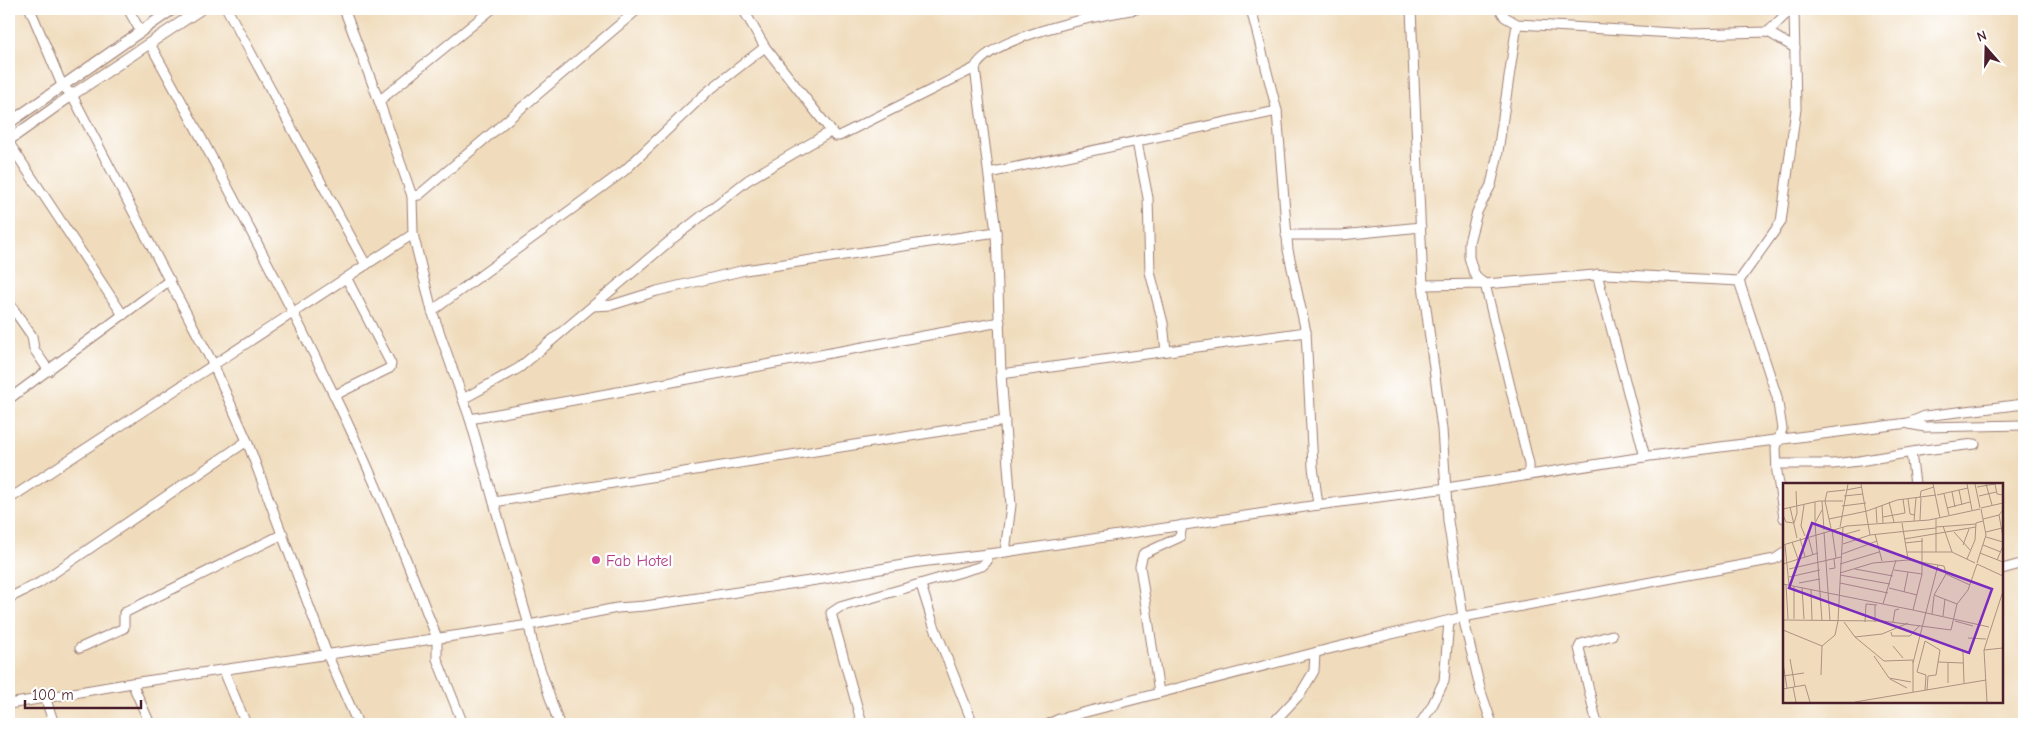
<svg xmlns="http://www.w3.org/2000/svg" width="2033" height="733" font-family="'Comic Neue',sans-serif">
<rect width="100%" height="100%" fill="#fff"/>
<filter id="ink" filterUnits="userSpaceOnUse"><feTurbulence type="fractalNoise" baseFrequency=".02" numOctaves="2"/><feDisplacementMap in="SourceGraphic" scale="10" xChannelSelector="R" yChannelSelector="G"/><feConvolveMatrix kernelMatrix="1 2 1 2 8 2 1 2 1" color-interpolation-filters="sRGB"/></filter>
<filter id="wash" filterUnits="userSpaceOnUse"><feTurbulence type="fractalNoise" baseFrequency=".0096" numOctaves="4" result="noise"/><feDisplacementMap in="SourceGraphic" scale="20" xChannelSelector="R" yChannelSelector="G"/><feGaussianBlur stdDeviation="1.12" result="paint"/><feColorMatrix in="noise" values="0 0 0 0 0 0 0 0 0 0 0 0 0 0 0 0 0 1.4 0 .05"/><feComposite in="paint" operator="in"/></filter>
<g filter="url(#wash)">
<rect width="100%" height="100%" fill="#f0dcbc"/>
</g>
<g filter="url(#ink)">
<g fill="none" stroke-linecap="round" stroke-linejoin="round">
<defs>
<g id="minor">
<polyline points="30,9 62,85 72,95 213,364 247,441 327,654 358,724"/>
<polyline points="128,9 141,32"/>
<polyline points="227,9 366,265"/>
<polyline points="344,9 379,101 412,196 413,234 432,311 470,419 529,625 534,651 559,724"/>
<polyline points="743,9 765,47 835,136 839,136 975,68"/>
<polyline points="1082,9 1087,18"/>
<polyline points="1251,9 1277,111 1288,250 1306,332 1313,467 1318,505 1447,488 1650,456 1908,423 1925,416 2024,404"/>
<polyline points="1411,9 1423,285 1442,429 1448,521 1463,617 1481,692 1492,724"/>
<polyline points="1500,9 1505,17 1517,24 1691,34 1768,32 1795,48"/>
<polyline points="1517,24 1497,158 1491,185 1477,212 1469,242 1469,257 1473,271 1478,279 1485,284 1607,274 1739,281"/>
<polyline points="1768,32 1791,9"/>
<path d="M150,44C214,160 276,276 334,395C373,474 405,556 437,638V659L463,724"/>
<polyline points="379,101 492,9"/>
<polyline points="1137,142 1148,198 1150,272 1163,323 1166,351"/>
<polyline points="9,143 123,315"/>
<polyline points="989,173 1277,111"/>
<polyline points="412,196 419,195 638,9"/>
<polyline points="1286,235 1341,235 1421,227"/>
<polyline points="1597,274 1645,457"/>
<polyline points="1739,281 1781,222 1796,109 1794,9"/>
<polyline points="1739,281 1777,397 1782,429 1776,448 1777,472 1784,518"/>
<polyline points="1423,285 1485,284 1529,464 1529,475"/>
<polyline points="9,303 32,336 34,349 49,371"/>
<polyline points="593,306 612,305 657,291 745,270 996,232"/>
<polyline points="432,311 624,171 707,92 765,47"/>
<polyline points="1001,374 1306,332"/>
<polyline points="335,395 390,368 391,364 347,279"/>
<polyline points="9,399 170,280"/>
<polyline points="463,399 519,368 671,240 748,180 830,132"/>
<polyline points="470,419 1000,322"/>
<polyline points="1909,424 1925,427 2024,425"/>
<polyline points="1911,453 1915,484"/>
<polyline points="1777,464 1833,464 1859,461 1924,450 1975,444"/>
<polyline points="9,499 413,234"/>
<polyline points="494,502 1005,421"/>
<polyline points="1005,552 1318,505"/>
<polyline points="2002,569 2024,563"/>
<polyline points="921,585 933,623 973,724"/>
<polyline points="9,598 39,583 247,441"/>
<polyline points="80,648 124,628 124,613 283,534"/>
<polyline points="224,671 246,724"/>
<polyline points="132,683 150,724"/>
<polyline points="1159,693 1140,566 1143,554 1180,537 1182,525"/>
<polyline points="45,697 54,724"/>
<path d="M9,704L132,683L529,625L617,608L645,606L823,579L920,562L1005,552L1011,505L1001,374L996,232L975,68C990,36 1101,15 1136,9"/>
<polyline points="862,724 831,613 840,607 982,566 987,561 986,554"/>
<polyline points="1049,724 1059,719 1329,649 1463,617 1775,559 1784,553"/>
<polyline points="1272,724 1301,693 1314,671 1315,653"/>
<polyline points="1420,724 1432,706 1444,681 1449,621"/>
<polyline points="1597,724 1579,648 1581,644 1612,635"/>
</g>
<g id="tertiary">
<polyline points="9,123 173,9"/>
<polyline points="9,140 72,95 201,9"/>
</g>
</defs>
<!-- minor casing -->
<use href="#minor" stroke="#9d7e74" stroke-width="11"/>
<!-- tertiary casing -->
<use href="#tertiary" stroke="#9d7e74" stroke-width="12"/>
<!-- minor -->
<use href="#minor" stroke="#fff" stroke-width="9"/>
<!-- tertiary -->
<use href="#tertiary" stroke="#fff" stroke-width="10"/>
</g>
</g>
<!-- markers -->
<circle fill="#d1479c" stroke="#fff" stroke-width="2" cx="596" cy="560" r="5"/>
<g text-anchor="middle" stroke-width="5" stroke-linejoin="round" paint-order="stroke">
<!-- hotel labels -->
<g font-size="16" fill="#b23c85" stroke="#fff" text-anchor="start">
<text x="606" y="566">Fab Hotel</text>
</g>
</g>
<!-- overview -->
<g transform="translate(1783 483)">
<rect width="220" height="220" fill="#f0dcbc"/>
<path fill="none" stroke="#ae9082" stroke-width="1" d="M78,1L87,52M150,1L157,35M184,1L189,27M192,1L197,25M203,1L209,22M212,1L214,11L220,12M194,4L212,1M63,7L79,4M176,7L179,22M169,9L172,24M161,11L166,32M154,12L185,5M61,13L80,11M196,13L213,9M137,15L138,8L151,4M125,16L127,31L131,32M39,18L41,47M106,19L111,39M21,22L18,43L22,53M99,22L100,40M59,23L83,20M7,24L14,55M93,25L94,40M164,25L187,19M198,25L220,20M0,26L36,18H60M39,27L32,40L39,138M220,27L216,32L220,54M0,32L3,39L11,40L14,30L13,8M100,34L122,30L120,16M46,36L84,28L114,17L153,12M200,36L216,32M137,37L138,15M32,38V19M131,38L133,15M119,40L125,76M160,43L169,69M57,44L65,1M153,44L193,41M48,45L42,18L44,9L62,7M49,47L53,75M41,49L47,138M171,49L187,67M203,49L219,45M92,51L99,78M59,52L77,47M25,53L30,72M153,53V36M153,53V69M203,54L220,59M17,55L22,74M139,55V91L130,127L206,144M121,56L193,44M9,59L15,76M122,60L140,58M60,61L87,52L153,45M0,62L64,43L146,37L197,26M2,62L6,102M180,62L186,46M200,62L218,69M124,69H169L192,80M197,70L220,79M59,71L94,58M184,76L192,57L193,40L200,38M214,77L220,63M194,80L203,52L198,26M0,81L35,70M57,81L96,69M194,81L220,93M6,86L58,74M46,86L52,85L51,76M72,86L110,93M111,87L139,91M57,90L90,80L125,77L161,83L163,91L187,102M163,91L151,112L174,121M57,92L107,101M6,94L37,87M16,100L37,96M57,100L105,110M0,101L100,121L113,77M3,102L5,136M11,103V136M19,105L21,136M106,105L134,112M28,107L29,137M121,109L125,89M100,121L130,127M174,121L185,107L194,81M92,122V139M149,131L151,113M160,133L162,116M0,137L100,138L168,147L174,121M172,138L190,143M61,139L72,154L99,151L125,140M82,139L83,121L94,122M110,139L112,127L116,126M0,147L39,163M108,149L109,153H127L137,142M72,154L101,178L130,177V209M185,155L203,156M110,163L120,175M201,167L220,165M180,169L181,200M91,173L106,195L128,199M7,176L12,204M155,179L180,180M0,180L4,205M130,180L155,82M165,180V200M38,192L39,163L52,152L55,138L60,44M0,193L21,190M107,196L124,205M10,204L13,219M0,206L22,202L27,219M142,207L143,192L134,189L142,158L157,167L153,192L145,193L144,207M72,219L203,197M204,219L201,167L220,108"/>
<path fill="#7b2cbf" fill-opacity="0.15" stroke="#7b2cbf" stroke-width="2.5" d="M29,40L209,106L186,170L6,105Z"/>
<rect width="220" height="220" fill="none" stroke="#4a1f2b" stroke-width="2.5"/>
</g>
<!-- margin -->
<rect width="2033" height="733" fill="none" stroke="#fff" stroke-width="30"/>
<!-- north arrow -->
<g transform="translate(1986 48) rotate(340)" stroke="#ffffff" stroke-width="4" paint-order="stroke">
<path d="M0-4L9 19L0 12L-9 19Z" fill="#4a1f2b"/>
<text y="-8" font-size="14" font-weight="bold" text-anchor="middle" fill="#4a1f2b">N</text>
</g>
<!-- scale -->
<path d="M25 700v8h116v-8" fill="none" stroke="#4a1f2b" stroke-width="2.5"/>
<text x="32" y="700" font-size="15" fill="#4a1f2b" stroke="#ffffff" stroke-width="4" paint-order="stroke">100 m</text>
</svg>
